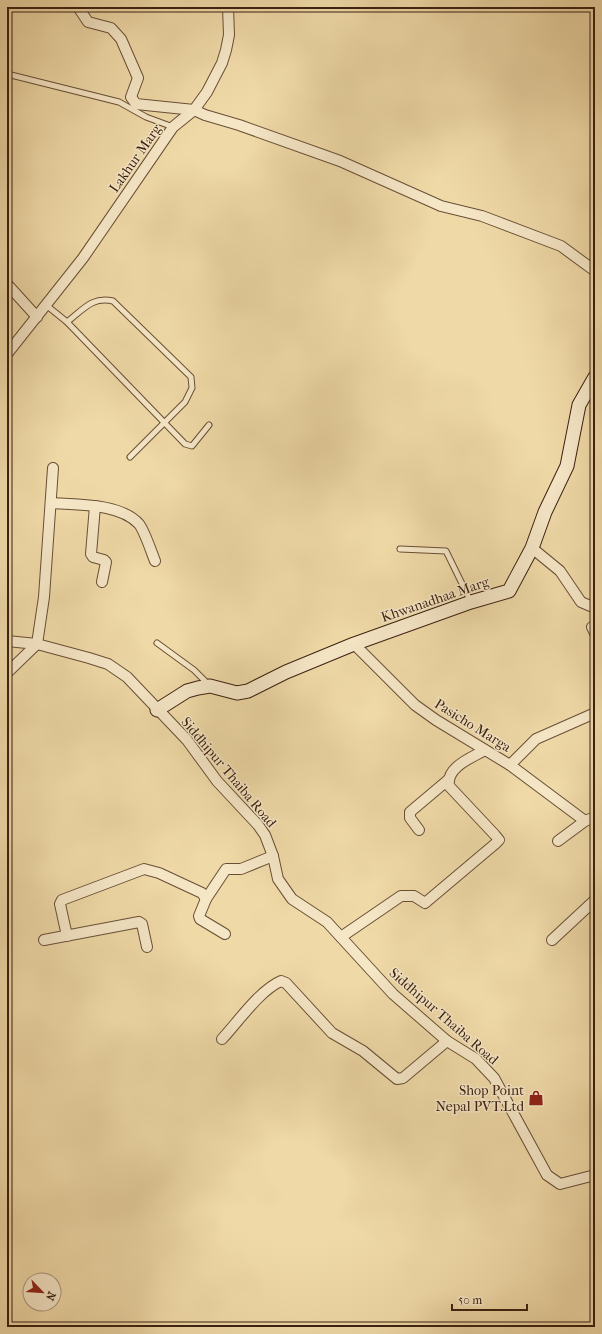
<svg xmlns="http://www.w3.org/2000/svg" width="602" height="1334" font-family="'IM FELL French Canon',serif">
<rect width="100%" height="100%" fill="#efd9a7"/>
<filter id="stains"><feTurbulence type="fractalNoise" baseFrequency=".005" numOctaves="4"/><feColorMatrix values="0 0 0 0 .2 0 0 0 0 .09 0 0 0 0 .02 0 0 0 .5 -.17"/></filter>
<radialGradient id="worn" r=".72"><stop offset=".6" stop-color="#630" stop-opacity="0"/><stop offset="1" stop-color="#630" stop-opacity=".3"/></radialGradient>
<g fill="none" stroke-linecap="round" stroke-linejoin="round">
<defs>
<g id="lane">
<polyline points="7,74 119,102 146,117 173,127"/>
<polyline points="46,305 67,322 185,444 192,446 209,425"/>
<path d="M67,322C83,310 92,296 113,301L191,377L192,388L185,402L130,457"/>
<polyline points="400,549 446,551 471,602"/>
<polyline points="157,643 194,670 209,685"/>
</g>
<g id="street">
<polyline points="78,7 88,22 111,28 121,39 138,78 131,97 136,104 194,110 205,115 239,125 340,161 441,206 482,216 561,246 595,271"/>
<polyline points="7,284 37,317"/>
<polyline points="7,354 83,258 173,127 194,110 207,92 222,63 226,50 229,35 228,7"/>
<path d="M51,503C77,505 120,503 139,524C145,532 151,551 155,561"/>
<polyline points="95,506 91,554 93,557 104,560 106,562 102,582"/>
<polyline points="532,548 560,571 581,602 595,608"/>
<polyline points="592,627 595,633"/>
<polyline points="7,641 37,644 89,658 108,664 127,677 187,740 217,781 258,825 265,835 273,856 278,879 292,899 327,922 393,994 447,1041 476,1059 494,1078 547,1175 560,1184 595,1175"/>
<polyline points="354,644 415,705 436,720 510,765 585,821"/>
<polyline points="7,673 37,644 44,597 53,468"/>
<polyline points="510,765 536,739 595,713"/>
<polyline points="419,830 410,818 410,812 448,780"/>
<polyline points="558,841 585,821 595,817"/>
<polyline points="206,899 199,916 200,919 225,934"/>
<polyline points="67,936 60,904 62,900 144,869 159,873 202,893 206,899 226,869 241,869 273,856"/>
<path d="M341,937L401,896H414L425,903L495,844L499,840L495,835L449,786C446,767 471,758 485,750"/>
<polyline points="44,940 139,922 142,924 147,947"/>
<polyline points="552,940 595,900"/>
<path d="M222,1039C238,1022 260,990 281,981L286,983L332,1033L363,1051L397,1079L403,1078L447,1041"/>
</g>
<polyline id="secondary" points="157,710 187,691 198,688 210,686 237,693 248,691 286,672 354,644 471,602 509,591 532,548 545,512 567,466 579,405 595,377"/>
</defs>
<!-- lane casing -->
<use href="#lane" stroke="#684f36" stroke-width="7"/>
<!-- street casing -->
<use href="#street" stroke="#684f36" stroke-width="12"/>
<!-- secondary casing -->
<use href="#secondary" stroke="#3b2111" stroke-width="15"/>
<!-- lane -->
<use href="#lane" stroke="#f5e6c6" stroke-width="5"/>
<!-- street -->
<use href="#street" stroke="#f5e6c6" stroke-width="10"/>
<!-- secondary -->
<use href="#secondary" stroke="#f5e6c6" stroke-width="13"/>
</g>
<!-- icons -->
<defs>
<symbol id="shop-bare" viewBox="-9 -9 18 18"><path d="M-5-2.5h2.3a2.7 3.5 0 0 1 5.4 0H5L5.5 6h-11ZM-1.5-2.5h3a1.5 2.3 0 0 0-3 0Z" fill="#8f2418" stroke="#f5e6c6" stroke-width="2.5" paint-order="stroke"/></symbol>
</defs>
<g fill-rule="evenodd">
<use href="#shop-bare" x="525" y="1087" width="22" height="22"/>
</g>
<g text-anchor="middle" stroke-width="3" stroke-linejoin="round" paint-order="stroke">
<!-- street labels -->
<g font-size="14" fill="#3b2111" stroke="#f5e6c6">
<text transform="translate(135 158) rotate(-55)" y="5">Lakhur Marg</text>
<text transform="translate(435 599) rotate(-19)" y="5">Khwanadhaa Marg</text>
<text transform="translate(473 725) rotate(32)" y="5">Pasicho Marga</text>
<text transform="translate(229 772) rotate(50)" y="5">Siddhipur Thaiba Road</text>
<text transform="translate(444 1016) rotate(41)" y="5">Siddhipur Thaiba Road</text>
</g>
<!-- poi labels -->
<g font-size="14" fill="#3b2111" stroke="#f5e6c6" text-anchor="end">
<text x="524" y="1095">Shop Point<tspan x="524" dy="16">Nepal PVT.Ltd</tspan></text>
</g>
</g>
<!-- margin -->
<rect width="602" height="1334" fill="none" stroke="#efd9a7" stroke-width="24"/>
<rect x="8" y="8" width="586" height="1318" fill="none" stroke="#3b2111" stroke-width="2"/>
<rect x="12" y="12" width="578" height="1310" fill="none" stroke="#3b2111"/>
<!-- north arrow -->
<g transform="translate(42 1292) rotate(115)"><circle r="19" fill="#f5e6c6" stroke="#ab977e"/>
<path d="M0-3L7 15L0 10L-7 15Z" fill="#8f2418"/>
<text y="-6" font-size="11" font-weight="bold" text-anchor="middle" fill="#3b2111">N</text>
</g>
<!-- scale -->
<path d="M452 1304v6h75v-6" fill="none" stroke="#3b2111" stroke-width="2"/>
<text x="458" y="1304" font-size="12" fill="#3b2111" stroke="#f5e6c6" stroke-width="3" paint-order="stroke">50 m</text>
<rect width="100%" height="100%" filter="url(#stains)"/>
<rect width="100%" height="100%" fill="url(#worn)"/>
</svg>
